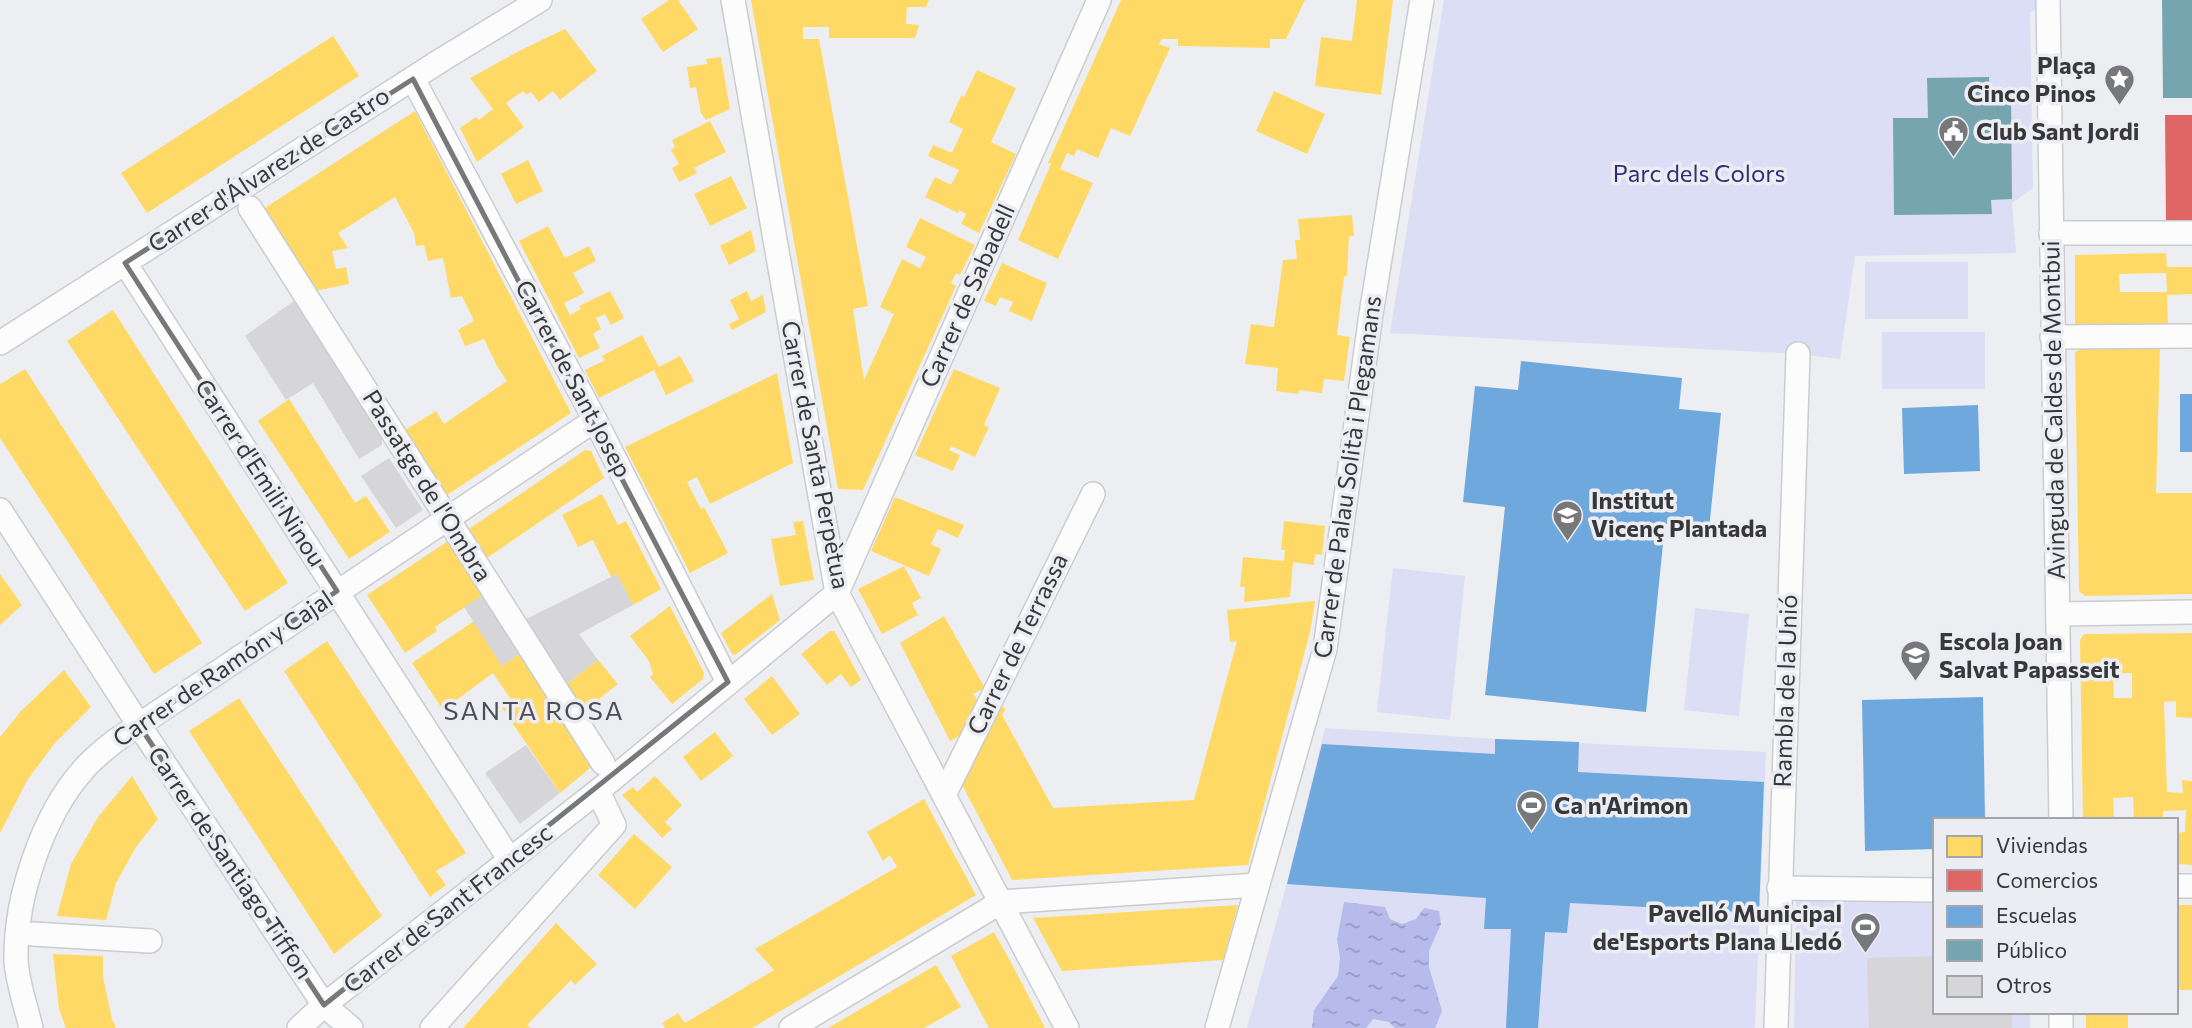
<svg xmlns="http://www.w3.org/2000/svg" width="2192" height="1028" font-family="Commissioner,sans-serif">
<defs>
<pattern id="water-ripples" width="26" height="14" patternUnits="userSpaceOnUse" patternTransform="scale(1.75)"><rect width="26" height="14" fill="#b7bbeb"/><path d="M2 4q2-2 4 0t4 0M15 11q2-2 4 0t4 0" fill="none" stroke="#9699bf"/></pattern>
</defs>
<rect width="100%" height="100%" fill="#edeef2"/>
<!-- green -->
<g fill="#dbdef5">
<polygon points="1444,0 2038,0 2038,9 2030,12 2033,188 2012,203 2016,253 1855,256 1840,359 1798,354 1390,333"/>
<rect x="1865" y="262" width="103" height="57"/>
<rect x="1882" y="332" width="103" height="57"/>
<polygon points="1393,568 1465,576 1450,720 1377,712"/>
<polygon points="1695,608 1749,614 1739,716 1684,710"/>
<polygon points="1325,728 1495,739 1766,752 1755,1028 1247,1028 1283,898"/>
<polygon points="1796,898 1935,899 1935,1012 2030,1012 2030,1028 1794,1028"/>
</g>
<!-- water -->
<polygon fill="url(#water-ripples)" points="1344,902 1385,907 1390,919 1402,924 1416,919 1424,908 1439,911 1441,924 1429,951 1429,967 1442,1011 1435,1028 1395,1028 1389,1022 1373,1019 1366,1028 1312,1028 1314,1010 1338,976 1340,958 1337,939"/>
<!-- homes -->
<g fill="#ffd966" fill-rule="evenodd">
<polygon points="669,0 678,0 698,29 663,52 641,19"/>
<polygon points="751,0 929,0 926,7 907,7 906,24 919,25 915,38 829,38 829,27 803,27 803,39 819,39 868,306 853,309 864,380 894,314 880,307 902,259 920,268 926,257 906,247 920,218 975,245 960,275 956,273 951,283 956,286 863,490 838,489"/>
<polygon points="1121,0 1305,0 1286,39 1270,39 1270,48 1178,46 1178,39 1162,39 1159,44 1170,48 1130,136 1111,128 1098,158 1077,149 1074,156 1067,153 1060,169 1093,183 1058,259 1018,240 1051,164 1048,163"/>
<polygon points="1357,0 1393,0 1381,95 1315,86 1321,37 1352,41"/>
<polygon points="565,29 597,71 560,100 553,91 539,102 531,92 526,95 523,91 506,103 524,127 477,162 460,128 476,117 479,120 493,109 470,78 521,50"/>
<polygon points="333,36 359,76 147,213 121,173"/>
<polygon points="721,57 730,109 706,120 701,113 696,87 690,88 687,67 707,64 706,59"/>
<polygon points="977,70 1016,88 991,142 1016,154 979,233 961,224 966,214 959,210 958,213 925,197 935,177 951,185 959,170 928,156 933,145 952,153 963,129 949,122 961,96 964,97"/>
<polygon points="1274,91 1325,114 1307,154 1256,131"/>
<polygon points="415,111 571,413 441,499 400,433 436,411 444,424 507,381 497,366 484,339 465,346 458,330 474,321 462,296 451,298 443,258 428,261 424,245 416,246 414,233 395,197 338,233 348,248 332,251 336,269 346,267 349,284 310,292 260,211"/>
<polygon points="710,121 726,152 694,168 697,173 679,182 672,168 679,164 671,150 675,147 672,140"/>
<polygon points="528,160 543,191 516,204 501,174"/>
<polygon points="731,176 747,208 710,226 694,194"/>
<polygon points="1352,215 1354,236 1349,236 1347,276 1344,276 1337,335 1350,337 1344,381 1324,379 1322,393 1299,390 1298,394 1276,391 1278,368 1245,364 1251,324 1274,327 1283,260 1297,259 1295,240 1300,240 1298,219"/>
<polygon points="548,226 565,258 589,246 596,261 573,273 584,293 564,303 570,315 581,309 579,306 610,291 624,318 611,325 605,314 596,318 601,329 593,334 600,348 579,358 519,241"/>
<polygon points="751,230 756,251 729,265 720,246"/>
<path d="M2166,253L2167,267H2192V294L2167,295L2168,325L2075,327V255ZM2166,273L2167,292H2120L2119,274Z"/>
<polygon points="1002,263 1047,283 1032,321 1009,311 1013,302 1000,297 996,306 984,301"/>
<polygon points="747,291 751,301 763,295 766,312 732,330 729,324 739,319 730,300"/>
<polygon points="113,310 288,583 245,611 67,341"/>
<polygon points="642,335 659,367 680,356 694,381 666,395 654,370 599,398 585,370 605,360 602,356"/>
<polygon points="2160,347 2156,493 2192,493 2192,594 2085,596 2079,591 2075,352 2084,348"/>
<polygon points="25,369 202,643 154,674 0,438 0,384"/>
<polygon points="954,369 1000,388 984,425 989,427 975,457 951,446 949,450 960,455 953,471 915,455"/>
<polygon points="777,373 793,463 710,504 697,477 687,482 701,509 704,507 728,553 690,573 625,447"/>
<polygon points="289,399 355,503 366,496 390,532 349,559 258,421"/>
<polygon points="585,450 591,451 604,478 481,562 463,533"/>
<polygon points="602,494 618,525 626,521 661,589 633,605 617,574 611,577 593,540 578,547 562,515"/>
<polygon points="895,497 964,525 958,538 938,529 931,544 941,549 929,576 871,551"/>
<polygon points="803,521 814,580 780,586 771,539 796,535 793,522"/>
<polygon points="1284,521 1325,526 1322,555 1315,554 1314,565 1293,562 1290,597 1244,602 1245,587 1240,587 1243,557 1284,561 1285,550 1281,550"/>
<polygon points="451,539 486,593 435,627 437,631 405,653 367,595"/>
<polygon points="904,566 921,598 912,603 918,615 882,634 858,589"/>
<polygon points="0,574 22,605 0,625"/>
<polygon points="772,594 780,620 735,655 732,654 721,633"/>
<polygon points="1315,601 1310,632 1248,865 1012,880 959,779 998,704 1006,709 1002,715 1053,808 1194,800 1237,641 1230,642 1227,610"/>
<polygon points="670,606 704,673 703,679 672,704 650,677 653,674 649,661 630,636"/>
<polygon points="944,616 985,688 973,694 978,702 962,735 950,741 900,643"/>
<polygon points="474,621 502,666 523,651 595,764 560,793 500,705 510,698 493,673 443,710 412,663"/>
<polygon points="830,631 834,631 836,634 861,680 851,687 841,674 827,685 801,654"/>
<path d="M2192,633V718L2176,717V701L2164,702L2167,792L2183,793L2182,780L2192,781V865L2176,864V833L2185,832L2186,810L2163,811V820H2134L2133,797L2113,798L2114,820H2083L2080,640L2084,634ZM2113,673H2132V698H2114Z"/>
<polygon points="327,641 466,853 436,871 446,885 430,897 284,671"/>
<polygon points="598,660 618,684 577,716 560,689"/>
<polygon points="64,670 91,707 55,743 28,779 0,833 0,737 21,711"/>
<polygon points="772,676 800,714 772,735 744,699"/>
<polygon points="239,698 382,916 334,954 189,731"/>
<polygon points="715,732 733,756 701,781 683,757"/>
<polygon points="132,776 158,819 136,847 116,883 106,920 57,916 71,864 98,817"/>
<polygon points="655,776 682,805 665,822 672,829 662,838 622,795 633,787 637,792"/>
<polygon points="924,799 976,895 752,1028 665,1028 662,1023 678,1013 685,1023 774,970 755,949 897,867 890,855 883,861 867,832"/>
<polygon points="634,834 672,867 635,909 598,875"/>
<polygon points="1238,905 1223,960 1062,971 1033,918"/>
<rect x="2176" y="905" width="16" height="85"/>
<polygon points="556,923 597,964 575,985 571,980 527,1025 531,1028 463,1028"/>
<polygon points="994,932 1013,966 1045,1028 989,1028 967,987 951,956"/>
<polygon points="53,954 103,956 103,977 112,1019 116,1028 66,1028 59,1009"/>
<polygon points="936,965 961,1007 924,1028 828,1028"/>
<rect x="2086" y="1012" width="42" height="16"/>
</g>
<!-- shops -->
<polygon fill="#e06666" points="2165,115 2192,115 2192,220 2166,220"/>
<!-- schools -->
<g fill="#6fa8dc">
<polygon points="1521,361 1682,378 1679,409 1721,413 1709,529 1665,524 1646,712 1485,695 1505,507 1463,502 1475,386 1518,390"/>
<rect x="2180" y="394" width="12" height="58"/>
<polygon points="1978,405 1980,471 1904,474 1902,408"/>
<polygon points="1983,697 1985,820 1935,820 1935,849 1865,851 1862,700"/>
<polygon points="1495,739 1579,742 1578,772 1764,782 1759,913 1570,903 1567,933 1545,932 1538,1028 1506,1028 1511,929 1484,929 1486,898 1287,884 1322,744 1495,754"/>
</g>
<!-- public -->
<g fill="#76a5af">
<polygon points="2162,0 2192,0 2192,98 2163,98"/>
<polygon points="1989,77 1990,97 2011,96 2012,199 1991,200 1992,214 1894,215 1893,118 1928,118 1927,78"/>
</g>
<!-- building -->
<g fill="#d6d6d9">
<polygon points="298,298 382,430 382,445 359,459 313,383 286,400 245,336"/>
<polygon points="389,458 423,510 396,528 361,476"/>
<polygon points="617,574 633,605 579,634 598,660 560,689 518,623"/>
<polygon points="486,593 523,651 502,666 464,607"/>
<polygon points="526,745 560,793 520,824 485,773"/>
<polygon points="1935,956 1935,1012 2012,1012 2012,1028 1869,1028 1867,958"/>
</g>
<g fill="none" stroke-linecap="round" stroke-linejoin="round">
<defs>
<g id="street">
<polyline points="733,0 837,593 1067,1028"/>
<polyline points="2048,0 2061,820"/>
<polyline points="413,79 595,420 728,682"/>
<polyline points="250,208 603,763"/>
<polyline points="2051,233 2192,233"/>
<polyline points="125,263 510,860"/>
<polyline points="2052,337 2192,336"/>
<polyline points="0,343 443,59 540,0"/>
<polyline points="0,510 139,725 324,1005 351,1028"/>
<polyline points="2058,614 2192,612"/>
<polyline points="944,795 1093,494"/>
<polyline points="2176,886 2192,886"/>
<polyline points="1779,888 1935,890"/>
<polyline points="33,934 150,941"/>
<polyline points="2061,1012 2061,1028"/>
<path d="M31,1028C26,1006 17,982 16,960C15,899 42,816 83,770C92,759 104,750 115,741L595,420"/>
<polyline points="299,1028 324,1005 598,791 837,593 1099,0"/>
<polyline points="432,1028 614,825 598,791"/>
<polyline points="791,1028 1001,902 1257,885"/>
<polyline points="1217,1028 1325,649 1371,314 1422,0"/>
<polyline points="1776,1028 1798,354"/>
</g>
</defs>
<!-- street casing -->
<use href="#street" stroke="#cbcccf" stroke-width="26"/>
<!-- street -->
<use href="#street" stroke="#fcfcfd" stroke-width="23"/>
</g>
<!-- marked area -->
<path fill="none" stroke="#77787a" stroke-width="5" stroke-linejoin="round" d="M413,79L728,682L324,1005L139,725L337,591L125,263Z"/>
<!-- icons -->
<defs>
<symbol id="sight-pin" viewBox="-11 -11 22 30"><path d="M0 17L-7.5 6A9.5 9.5 0 1 1 7.5 6Z" fill="#77787a" stroke="#ecedf3"/><path d="M0-6L1.8-2.2L6-1.7L2.9 1.2L3.7 5.4L0 3.3L-3.7 5.4L-2.9 1.2L-6-1.7L-1.8-2.2Z" fill="#fff"/></symbol>
<symbol id="civic-pin" viewBox="-11 -11 22 30"><path d="M0 17L-7.5 6A9.5 9.5 0 1 1 7.5 6Z" fill="#77787a" stroke="#ecedf3"/><path d="M-.6-6.5H3V-4.5H.6V-3L4-1V1h2V6H-6V1h2V-1L-.6-3ZM-1.2 2.5V6h2.4V2.5Z" fill="#fff"/></symbol>
<symbol id="school-pin" viewBox="-11 -11 22 30"><path d="M0 17L-7.5 6A9.5 9.5 0 1 1 7.5 6Z" fill="#77787a" stroke="#ecedf3"/><path d="M0-5L7-2L0 1L-7-2ZM-4 1L0 2.5L4 1V4Q0 6-4 4Z" fill="#fff"/></symbol>
<symbol id="stadium-pin" viewBox="-11 -11 22 30"><path d="M0 17L-7.5 6A9.5 9.5 0 1 1 7.5 6Z" fill="#77787a" stroke="#ecedf3"/><path d="M0-5a6.5 5 0 1 0 0 10a6.5 5 0 1 0 0-10ZM-3.5-1.8h7v3.6h-7Z" fill="#fff"/></symbol>
</defs>
<g fill-rule="evenodd">
<use href="#sight-pin" x="2102" y="62" width="35" height="47"/>
<use href="#civic-pin" x="1936" y="114" width="35" height="47"/>
<use href="#school-pin" x="1550" y="498" width="35" height="47"/>
<use href="#school-pin" x="1898" y="638" width="35" height="47"/>
<use href="#stadium-pin" x="1514" y="788" width="35" height="47"/>
<use href="#stadium-pin" x="1848" y="910" width="35" height="47"/>
</g>
<g text-anchor="middle" stroke-width="7" stroke-linejoin="round" paint-order="stroke">
<!-- poi labels -->
<g font-size="24" font-weight="bold" fill="#38383a" stroke="#ecedf3" text-anchor="start">
<text x="2096" y="74" text-anchor="end">Plaça<tspan x="2096" dy="28">Cinco Pinos</tspan></text>
<text x="1976" y="140">Club Sant Jordi</text>
<text x="1591" y="509">Institut<tspan x="1591" dy="28">Vicenç Plantada</tspan></text>
<text x="1939" y="650">Escola Joan<tspan x="1939" dy="28">Salvat Papasseit</tspan></text>
<text x="1554" y="814">Ca n'Arimon</text>
<text x="1842" y="922" text-anchor="end">Pavelló Municipal<tspan x="1842" dy="28">de'Esports Plana Lledó</tspan></text>
</g>
<!-- street labels -->
<g font-size="24" fill="#38383a" stroke="#ecedf3">
<text transform="translate(269 170) rotate(-33)" y="8">Carrer d'Álvarez de Castro</text>
<text transform="translate(968 296) rotate(-66)" y="8">Carrer de Sabadell</text>
<text transform="translate(573 379) rotate(62)" y="8">Carrer de Sant Josep</text>
<text transform="translate(2054 410) rotate(-91)" y="8">Avinguda de Caldes de Montbui</text>
<text transform="translate(815 455) rotate(79)" y="8">Carrer de Santa Perpètua</text>
<text transform="translate(260 473) rotate(57)" y="8">Carrer d'Emili Ninou</text>
<text transform="translate(1348 477) rotate(-82)" y="8">Carrer de Palau Solità i Plegamans</text>
<text transform="translate(427 486) rotate(58)" y="8">Passatge de l'Ombra</text>
<text transform="translate(1018 644) rotate(-64)" y="8">Carrer de Terrassa</text>
<text transform="translate(223 669) rotate(-34)" y="8">Carrer de Ramón y Cajal</text>
<text transform="translate(1786 691) rotate(-88)" y="8">Rambla de la Unió</text>
<text transform="translate(230 863) rotate(56)" y="8">Carrer de Santiago Tiffon</text>
<text transform="translate(448 909) rotate(-38)" y="8">Carrer de Sant Francesc</text>
</g>
<!-- park labels -->
<g font-size="24" fill="#322d79" stroke="#ecedf3">
<text x="1699" y="182">Parc dels Colors</text>
</g>
<!-- neighbourhood labels -->
<g font-size="26" letter-spacing="2" fill="#4d4d53" stroke="#ecedf3">
<text x="534" y="720">SANTA ROSA</text>
</g>
</g>
<!-- legend -->
<rect x="1933" y="818" width="245" height="196" fill="#ecedf3" stroke="#a4a5a9" stroke-width="2"/>
<rect x="1947" y="836" width="35" height="21" fill="#ffd966" stroke="#a4a5a9" stroke-width="2"/>
<text x="1996" y="853" font-size="21" fill="#38383a">Viviendas</text>
<rect x="1947" y="870" width="35" height="21" fill="#e06666" stroke="#a4a5a9" stroke-width="2"/>
<text x="1996" y="888" font-size="21" fill="#38383a">Comercios</text>
<rect x="1947" y="906" width="35" height="21" fill="#6fa8dc" stroke="#a4a5a9" stroke-width="2"/>
<text x="1996" y="923" font-size="21" fill="#38383a">Escuelas</text>
<rect x="1947" y="940" width="35" height="21" fill="#76a5af" stroke="#a4a5a9" stroke-width="2"/>
<text x="1996" y="958" font-size="21" fill="#38383a">Público</text>
<rect x="1947" y="976" width="35" height="21" fill="#d6d6d9" stroke="#a4a5a9" stroke-width="2"/>
<text x="1996" y="993" font-size="21" fill="#38383a">Otros</text>
</svg>
